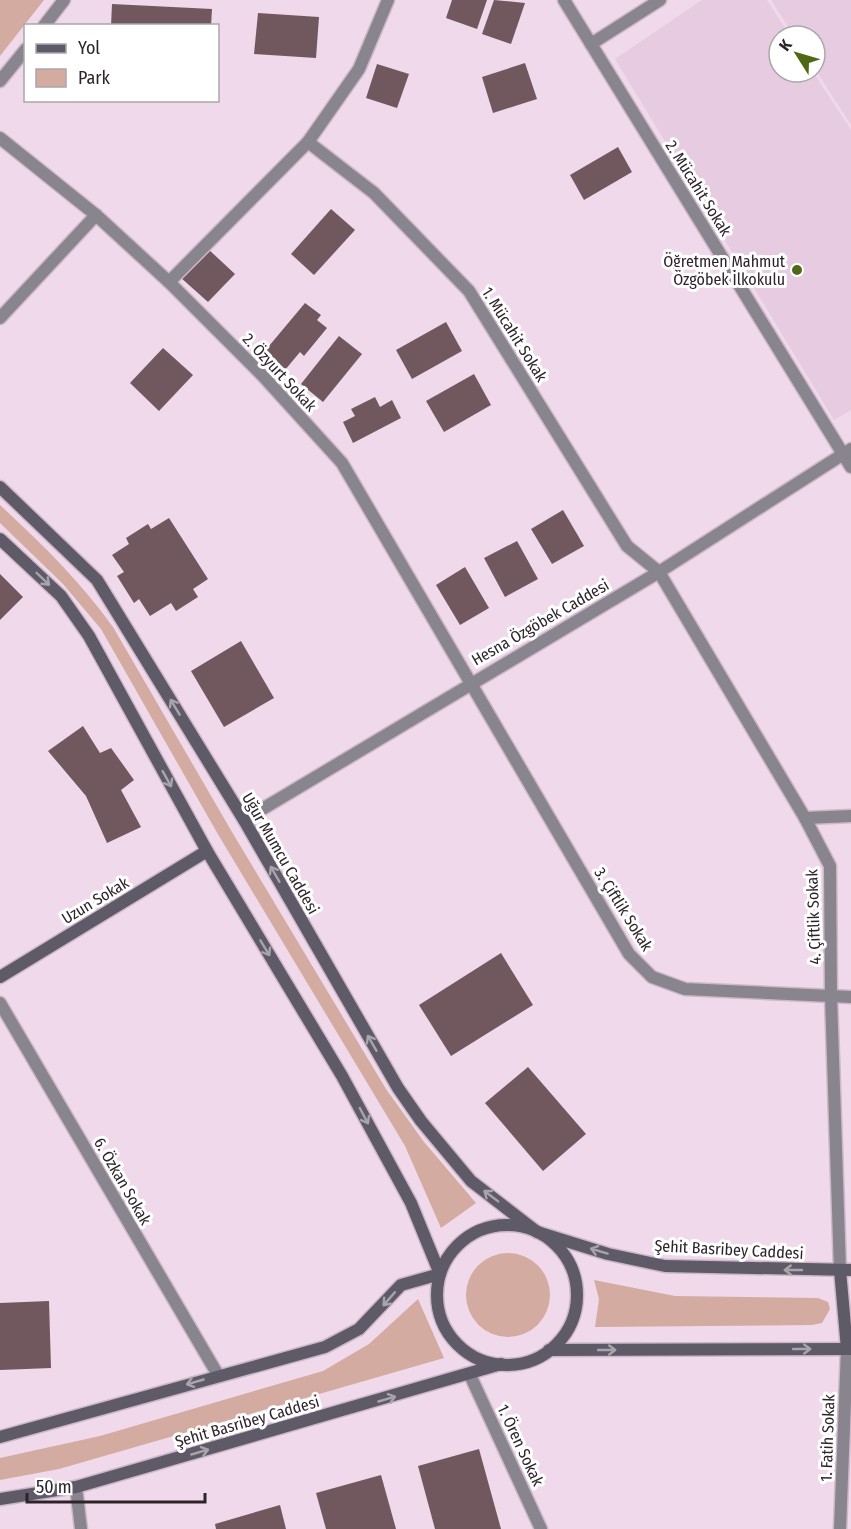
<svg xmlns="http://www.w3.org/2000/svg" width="851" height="1529" font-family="'Fira Sans Condensed',sans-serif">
<rect width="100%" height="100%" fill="#efd9eb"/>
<!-- built -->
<g fill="#e6cbe1">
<polygon points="702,0 767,0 790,36 779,36 779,72 813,72 851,130 851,410 834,420 615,59"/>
<polygon points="771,0 851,0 851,125 815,69 815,36 794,36"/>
</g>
<!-- green -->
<g fill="#d3aba1">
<polygon points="0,0 44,0 0,56"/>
<path d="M0,505C41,543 80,581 113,627L232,832L386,1089L424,1142L476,1203L441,1228L405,1146L219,836L101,629L63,584L0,523Z"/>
<circle cx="508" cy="1295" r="42"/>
<polygon points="594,1280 675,1296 818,1298 828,1302 830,1309 822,1323 812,1325 595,1327 599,1299"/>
<polygon points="418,1299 444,1358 59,1469 0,1480 0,1458 100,1436 323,1371 369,1344"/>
</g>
<!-- building -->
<g fill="#71585e">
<polygon points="452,0 487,0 477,29 446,18"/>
<polygon points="494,0 525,3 511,44 482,34"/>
<polygon points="112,4 212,9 211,26 111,26"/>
<polygon points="258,13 319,17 316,58 254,54"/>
<polygon points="525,63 537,99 493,113 482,77"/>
<polygon points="377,64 409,74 397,108 366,98"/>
<polygon points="618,147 632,172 584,200 570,175"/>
<polygon points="331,209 355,230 314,275 291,254"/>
<polygon points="207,248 235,274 208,302 180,277"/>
<polygon points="305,303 321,315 317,320 327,328 304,356 300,352 285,370 264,352"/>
<polygon points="446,322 462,351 412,379 396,350"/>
<polygon points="339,336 362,354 323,402 301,384"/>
<polygon points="163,348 193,375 159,411 130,383"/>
<polygon points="474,374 491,405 444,432 426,401"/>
<polygon points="375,397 380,407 392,400 401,418 353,443 343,422 355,416 351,409"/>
<polygon points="563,510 584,546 552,564 531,529"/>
<polygon points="169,518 208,579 193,589 198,597 176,611 171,603 150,616 139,599 134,603 117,576 124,572 112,555 129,544 126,538 148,524 151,529"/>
<polygon points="517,541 538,579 505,597 484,558"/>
<polygon points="465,567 489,608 460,625 436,585"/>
<polygon points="0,574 23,597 0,620"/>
<polygon points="241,641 274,698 224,727 191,671"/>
<polygon points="83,726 100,753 111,748 134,780 121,790 141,827 107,843 86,796 48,751"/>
<polygon points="501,953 533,1005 451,1056 419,1005"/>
<polygon points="528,1067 586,1134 543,1171 485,1103"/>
<polygon points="49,1301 51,1368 0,1370 0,1303"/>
<polygon points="479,1449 501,1529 435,1529 418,1466"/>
<polygon points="381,1475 396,1529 326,1529 316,1493"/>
<polygon points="280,1505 286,1529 216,1529 215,1524"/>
</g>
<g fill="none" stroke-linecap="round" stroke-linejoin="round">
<defs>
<g id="street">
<polyline points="564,0 851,467"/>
<polyline points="44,26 64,0"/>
<polyline points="591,44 660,0"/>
<polyline points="0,81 26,49"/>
<polyline points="0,138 96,215 169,282 263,376 342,463 629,954 652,977 685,989 851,997"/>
<polyline points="308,142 374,193 469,291 627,546 659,572 805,818 830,866 831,997 840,1270"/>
<polyline points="169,282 308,142 359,69 388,0"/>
<polyline points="0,318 96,215"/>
<polyline points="805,818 851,816"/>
<polyline points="244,820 659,572 851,449"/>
<polyline points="0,1003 218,1375"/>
<polyline points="470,1375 541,1529"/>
<polyline points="76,1487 81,1529"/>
<polyline points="840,1529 847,1349"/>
</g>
<g id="secondary">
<polyline points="0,487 97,580 244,820 398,1088 421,1121 471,1181 537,1232 608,1254 665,1266 851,1270"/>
<polyline points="0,539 61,596 89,636 207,851 342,1076 411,1203 440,1274 401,1285 359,1329 325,1347 0,1437"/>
<polyline points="0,977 207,851"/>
<circle cx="507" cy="1295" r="70"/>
<polyline points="840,1270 847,1349"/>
<polyline points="549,1350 851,1349"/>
<polyline points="0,1499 76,1487 501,1364"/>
</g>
</defs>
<!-- street casing -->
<use href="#street" stroke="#ccb8c8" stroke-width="15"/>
<!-- secondary casing -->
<use href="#secondary" stroke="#ccb8c8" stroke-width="15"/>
<!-- street -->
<use href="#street" stroke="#88858f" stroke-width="12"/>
<!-- secondary -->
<use href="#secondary" stroke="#5f5a68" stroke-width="12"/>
</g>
<!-- one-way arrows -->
<defs><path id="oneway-shaft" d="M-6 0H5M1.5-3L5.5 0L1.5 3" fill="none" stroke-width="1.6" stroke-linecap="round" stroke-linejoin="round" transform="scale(1.5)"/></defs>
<g stroke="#a7a4ac">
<use href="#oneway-shaft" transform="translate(43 579) rotate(44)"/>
<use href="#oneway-shaft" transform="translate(175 707) rotate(-121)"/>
<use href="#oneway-shaft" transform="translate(167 779) rotate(61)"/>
<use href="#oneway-shaft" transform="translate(275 874) rotate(-120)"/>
<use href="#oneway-shaft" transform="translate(265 948) rotate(59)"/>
<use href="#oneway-shaft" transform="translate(372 1043) rotate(-120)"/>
<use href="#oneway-shaft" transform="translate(364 1116) rotate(62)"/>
<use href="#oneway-shaft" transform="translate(491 1196) rotate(-143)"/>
<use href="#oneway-shaft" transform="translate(599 1251) rotate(-163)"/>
<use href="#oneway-shaft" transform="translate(793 1270) rotate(-180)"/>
<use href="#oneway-shaft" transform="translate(389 1299) rotate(131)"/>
<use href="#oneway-shaft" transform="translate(802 1349)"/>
<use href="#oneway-shaft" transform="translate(607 1350)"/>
<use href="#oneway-shaft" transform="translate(195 1382) rotate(164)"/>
<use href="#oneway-shaft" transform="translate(387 1399) rotate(-16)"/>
<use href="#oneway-shaft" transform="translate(200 1452) rotate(-16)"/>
</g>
<!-- markers -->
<circle fill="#4f6818" stroke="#fff" stroke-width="2" cx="797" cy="270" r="6"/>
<g text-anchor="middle" stroke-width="6" stroke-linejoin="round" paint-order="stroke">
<!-- street labels -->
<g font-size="16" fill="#2d242b" stroke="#fff">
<text transform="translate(699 188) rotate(58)" y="6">2. Mücahit Sokak</text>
<text transform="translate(515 334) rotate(58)" y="6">1. Mücahit Sokak</text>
<text transform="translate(280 372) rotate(47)" y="6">2. Özyurt Sokak</text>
<text transform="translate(540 622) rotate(-30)" y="6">Hesna Özgöbek Caddesi</text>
<text transform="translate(281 853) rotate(60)" y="6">Uğur Mumcu Caddesi</text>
<text transform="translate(95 900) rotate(-31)" y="6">Uzun Sokak</text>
<text transform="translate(624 909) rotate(58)" y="6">3. Çiftlik Sokak</text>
<text transform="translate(813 917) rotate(-92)" y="6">4. Çiftlik Sokak</text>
<text transform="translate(123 1181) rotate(60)" y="6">6. Özkan Sokak</text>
<text transform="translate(729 1249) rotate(3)" y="6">Şehit Basribey Caddesi</text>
<text transform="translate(247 1421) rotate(-16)" y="6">Şehit Basribey Caddesi</text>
<text transform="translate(827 1438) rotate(-88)" y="6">1. Fatih Sokak</text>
<text transform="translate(521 1445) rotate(65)" y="6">1. Ören Sokak</text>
</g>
<!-- poi labels -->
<g font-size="16" fill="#2d242b" stroke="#fff" text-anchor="end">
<text x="785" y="267">Öğretmen Mahmut<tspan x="785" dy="18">Özgöbek İlkokulu</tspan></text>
</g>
</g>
<!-- legend -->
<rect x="24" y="24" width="195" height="78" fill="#ffffff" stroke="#aba7aa" stroke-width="1.5"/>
<rect x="36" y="44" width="30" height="9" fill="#5f5a68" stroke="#aba7aa" stroke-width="1.5"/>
<text x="78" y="54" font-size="18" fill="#2d242b">Yol</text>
<rect x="36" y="69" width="30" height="18" fill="#d3aba1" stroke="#aba7aa" stroke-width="1.5"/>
<text x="78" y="84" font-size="18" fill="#2d242b">Park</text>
<!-- north arrow -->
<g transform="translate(797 54) rotate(307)"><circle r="28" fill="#ffffff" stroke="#aba7aa" stroke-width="1.5"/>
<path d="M0-4.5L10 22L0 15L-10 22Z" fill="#4f6818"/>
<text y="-9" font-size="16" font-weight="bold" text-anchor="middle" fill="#2d242b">K</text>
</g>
<!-- scale -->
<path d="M27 1493v9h178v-9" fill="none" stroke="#2d242b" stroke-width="3"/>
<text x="36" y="1493" font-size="18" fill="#2d242b" stroke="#ffffff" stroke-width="4.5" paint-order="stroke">50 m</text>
</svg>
